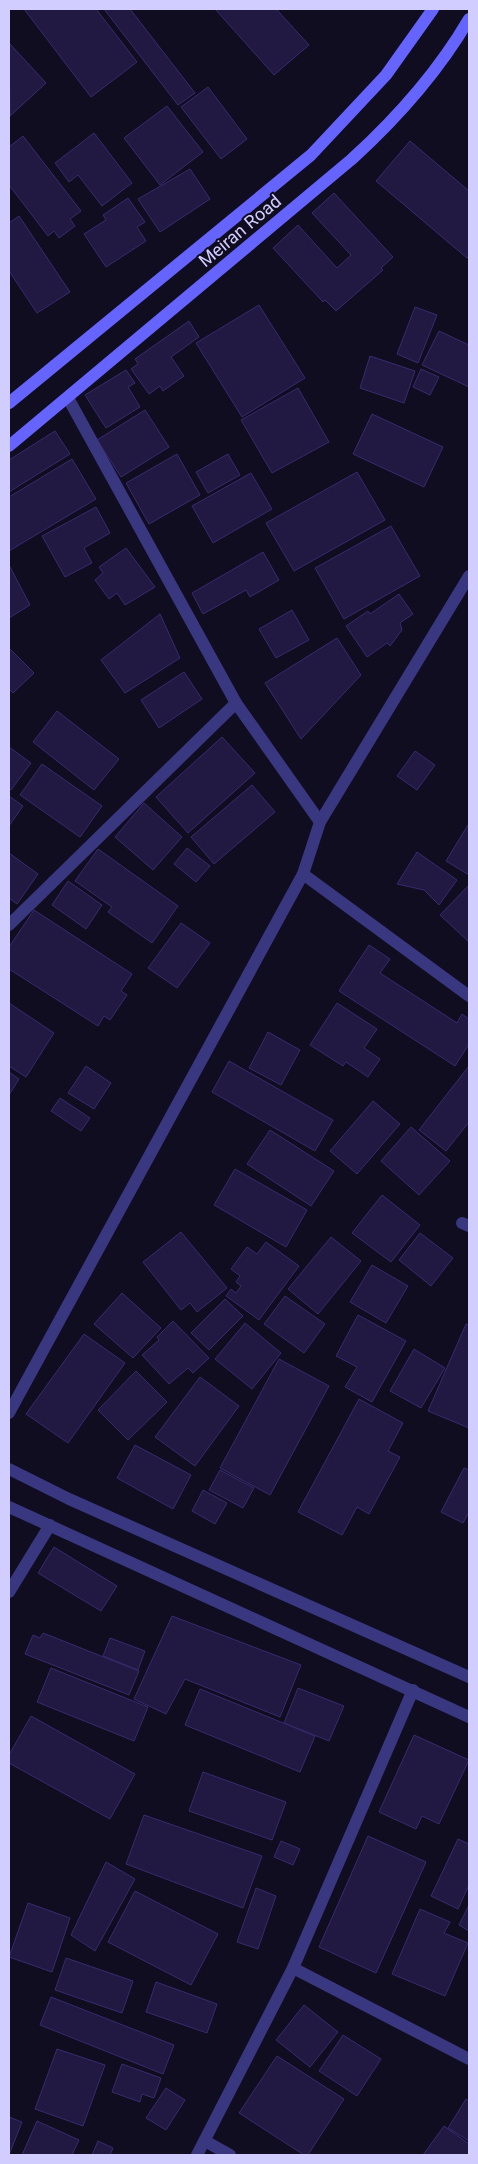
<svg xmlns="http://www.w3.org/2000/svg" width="478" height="2164" font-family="Roboto,sans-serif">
<rect width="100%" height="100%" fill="#100d21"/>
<!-- building -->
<g fill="#211942" stroke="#372b6e">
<polygon points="24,9 96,9 137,62 91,97"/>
<polygon points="104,9 130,9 195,93 178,105"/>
<polygon points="215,9 276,9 309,45 274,75"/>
<polygon points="10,44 46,83 10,116 9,45"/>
<polygon points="208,87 247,139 221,159 181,107"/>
<polygon points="167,106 203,152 160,185 124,138"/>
<polygon points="94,133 132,183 102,206 78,175 69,182 55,163"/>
<polygon points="23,136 81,211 70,219 75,226 59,238 54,231 48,236 9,185 9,147"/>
<polygon points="410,141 469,191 469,256 467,258 376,181"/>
<polygon points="190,169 210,199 160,232 138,199"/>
<polygon points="334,193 393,257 381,268 383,270 336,311 325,300 323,302 273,248 298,225 337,268 351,255 312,213"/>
<polygon points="128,198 145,222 137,227 146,241 106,267 84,234 106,220 103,215"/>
<polygon points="19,216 70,292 37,313 9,271 9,223"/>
<polygon points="259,305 305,378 242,417 196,343"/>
<polygon points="415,307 437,315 418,363 397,354"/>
<polygon points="189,321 199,337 171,357 184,376 163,391 160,386 149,394 131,369 138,364 135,359"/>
<polygon points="439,331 469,345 469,387 422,365"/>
<polygon points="370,356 415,371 404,403 360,388"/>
<polygon points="421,369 439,377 430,395 413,387"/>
<polygon points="126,370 135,383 128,387 140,407 106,428 85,395"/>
<polygon points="298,388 329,442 272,473 241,420"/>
<polygon points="145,410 169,447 121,477 97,440"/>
<polygon points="372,414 443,447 424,487 353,454"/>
<polygon points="55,431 70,454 9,492 9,460"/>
<polygon points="177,454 200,495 149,524 126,483"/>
<polygon points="228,454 240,475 208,493 196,472"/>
<polygon points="72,459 96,499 9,551 9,497"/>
<polygon points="357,472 385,520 294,571 266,523"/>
<polygon points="251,473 272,509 213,543 192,506"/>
<polygon points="96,507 110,533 84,548 92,563 65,577 42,536"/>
<polygon points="391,526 420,576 344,619 315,568"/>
<polygon points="126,548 155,587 125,605 117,593 109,599 95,580 103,573 99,567"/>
<polygon points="263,552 279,580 250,597 246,590 203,614 192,593"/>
<polygon points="9,565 30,605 9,618"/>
<polygon points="399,594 413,614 400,623 402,630 390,646 387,643 367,657 346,626 368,611 370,614"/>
<polygon points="292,610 309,640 276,658 259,629"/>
<polygon points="160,614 180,658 125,693 101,660"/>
<polygon points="337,638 361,675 301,739 265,683"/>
<polygon points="9,648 34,673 13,693 9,689"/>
<polygon points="184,672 202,699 159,728 141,700"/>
<polygon points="57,711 119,759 94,790 33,742"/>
<polygon points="222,737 255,773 188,833 156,797"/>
<polygon points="9,747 31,763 11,790 9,788"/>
<polygon points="415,751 435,765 417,790 397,776"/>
<polygon points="42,764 102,806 80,837 20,795"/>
<polygon points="252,785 275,812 214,864 191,837"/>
<polygon points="9,796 23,806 9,826"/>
<polygon points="144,803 182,837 153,870 115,837"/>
<polygon points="468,825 469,825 469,875 446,861"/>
<polygon points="187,848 210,866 196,882 174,864"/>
<polygon points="98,849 178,906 152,943 108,912 112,907 75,881"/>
<polygon points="417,852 457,880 439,905 424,890 397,884"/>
<polygon points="9,853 38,874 17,904 9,898"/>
<polygon points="68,881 102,905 86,929 52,905"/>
<polygon points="469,885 469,942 440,915"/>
<polygon points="34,910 132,974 121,991 127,995 110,1020 104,1016 98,1026 9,969 9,947"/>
<polygon points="181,923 210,943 177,988 148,968"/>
<polygon points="369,945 390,959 380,973 457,1023 462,1014 469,1019 469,1044 455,1066 339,991"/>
<polygon points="9,1003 54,1033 26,1077 9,1066"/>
<polygon points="337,1003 377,1029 364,1048 380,1059 368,1077 346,1062 343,1066 310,1045"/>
<polygon points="268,1032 300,1050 281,1085 249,1068"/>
<polygon points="229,1061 333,1120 315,1151 212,1092"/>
<polygon points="86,1066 111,1083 94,1109 68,1093"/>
<polygon points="469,1066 469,1122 446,1151 419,1130"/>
<polygon points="9,1072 19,1079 9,1095"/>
<polygon points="60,1098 90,1118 81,1131 51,1111"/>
<polygon points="373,1101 400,1124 357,1174 330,1151"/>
<polygon points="411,1127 450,1161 419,1195 381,1161"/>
<polygon points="270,1130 334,1171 311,1206 247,1164"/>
<polygon points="235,1169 307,1210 286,1247 214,1205"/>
<polygon points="382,1195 420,1225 391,1262 352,1233"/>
<polygon points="181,1232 227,1288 197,1312 190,1303 181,1310 143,1262"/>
<polygon points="420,1233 453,1258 431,1286 399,1260"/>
<polygon points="331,1237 361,1261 318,1314 288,1289"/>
<polygon points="266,1242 299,1266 259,1320 226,1296 231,1289 236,1293 241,1286 236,1282 240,1276 231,1269 247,1247 257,1254"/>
<polygon points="372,1265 408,1286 386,1323 350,1302"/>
<polygon points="122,1293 161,1328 133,1358 94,1324"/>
<polygon points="285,1296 325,1324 304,1353 264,1324"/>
<polygon points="225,1299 243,1316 209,1350 191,1333"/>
<polygon points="358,1315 406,1341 372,1402 345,1387 357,1367 336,1356"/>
<polygon points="173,1321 209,1358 193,1373 188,1368 169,1384 142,1355 159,1340 157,1337"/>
<polygon points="245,1323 281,1353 252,1389 215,1359"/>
<polygon points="466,1324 469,1325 469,1428 428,1411"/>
<polygon points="84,1334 125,1363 68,1443 26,1414"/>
<polygon points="414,1349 445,1368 421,1408 390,1391"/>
<polygon points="279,1359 329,1386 270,1495 220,1468"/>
<polygon points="136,1371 167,1402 128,1440 98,1410"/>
<polygon points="200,1377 239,1406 195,1466 155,1437"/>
<polygon points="359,1399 403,1423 388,1451 400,1457 369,1514 357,1507 342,1535 298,1512"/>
<polygon points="135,1445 191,1475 173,1509 117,1478"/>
<polygon points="464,1468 469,1470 469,1512 463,1523 441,1512"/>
<polygon points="220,1470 254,1488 243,1508 209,1490"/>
<polygon points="203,1490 227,1503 215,1524 192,1511"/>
<polygon points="54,1547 117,1586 101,1611 38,1573"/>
<polygon points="172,1616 301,1665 280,1717 185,1679 166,1714 134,1699"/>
<polygon points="43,1633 139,1671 129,1695 25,1654 33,1635 40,1638"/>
<polygon points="110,1638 145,1651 138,1670 103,1656"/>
<polygon points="51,1668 148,1707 134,1741 37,1702"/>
<polygon points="298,1688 344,1706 329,1741 284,1723"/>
<polygon points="200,1689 315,1736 300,1772 185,1725"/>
<polygon points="31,1716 135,1774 110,1819 9,1763 9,1755"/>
<polygon points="414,1735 469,1760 439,1824 422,1816 416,1829 379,1812"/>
<polygon points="203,1772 286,1802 272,1840 189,1811"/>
<polygon points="144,1815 262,1856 243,1908 126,1864"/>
<polygon points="368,1836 426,1862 376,1973 319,1947"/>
<polygon points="458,1839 469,1844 469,1885 458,1909 431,1896"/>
<polygon points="281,1841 300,1849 293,1865 274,1857"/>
<polygon points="106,1862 135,1879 95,1951 71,1935"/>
<polygon points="256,1888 276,1896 258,1949 237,1942"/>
<polygon points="135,1891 218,1934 191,1985 108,1942"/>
<polygon points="28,1903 70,1918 52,1972 9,1957"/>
<polygon points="469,1905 469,1931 459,1925"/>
<polygon points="420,1909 450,1922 444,1933 468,1943 445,1996 392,1974"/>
<polygon points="66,1958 133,1981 122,2013 55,1990"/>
<polygon points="156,1982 217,2004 207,2033 146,2012"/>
<polygon points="51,1997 174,2045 163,2074 40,2025"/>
<polygon points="304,2005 338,2032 310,2067 276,2040"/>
<polygon points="343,2035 381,2059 357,2096 319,2071"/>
<polygon points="57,2049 105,2065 83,2126 35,2109"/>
<polygon points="277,2056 344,2099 308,2155 304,2155 239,2113"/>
<polygon points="122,2064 161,2078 154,2098 142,2094 140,2102 112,2092"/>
<polygon points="166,2088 185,2100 166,2130 146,2118"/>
<polygon points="466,2099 469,2101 469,2141 448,2128"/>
<polygon points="9,2117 22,2122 9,2155"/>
<polygon points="37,2121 79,2140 72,2155 22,2155"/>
<polygon points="444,2126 469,2144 469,2155 423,2155"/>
<polygon points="98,2141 113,2148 110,2155 92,2155"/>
</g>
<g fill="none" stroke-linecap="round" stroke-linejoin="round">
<!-- minor -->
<g stroke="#393780" stroke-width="12">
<polyline points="68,398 236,703 320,822"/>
<polyline points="303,874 469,996"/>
<polyline points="9,925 236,703"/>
<polyline points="462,1223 469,1226"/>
<polyline points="9,1413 303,874 320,822 469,576"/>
<polyline points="9,1592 50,1525"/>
<polyline points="293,1968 469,2059"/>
<polyline points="205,2141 230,2155"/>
<polyline points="197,2155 293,1968 413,1690"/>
</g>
<!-- tertiary -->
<g stroke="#393780" stroke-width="12">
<polyline points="9,1469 69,1499 469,1677"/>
<polyline points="9,1507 469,1717"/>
</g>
<!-- secondary -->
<g stroke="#6664ff" stroke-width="12">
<polyline points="9,403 311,155 386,75 433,9"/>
<path d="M9,446L352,159C397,118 438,72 469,19"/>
</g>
</g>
<g text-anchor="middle" stroke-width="4" stroke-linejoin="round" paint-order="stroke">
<!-- street labels -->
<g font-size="18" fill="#d2cdff" stroke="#100d21">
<text transform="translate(240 231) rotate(-40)" y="6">Meiran Road</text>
</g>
</g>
<!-- border -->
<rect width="478" height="2164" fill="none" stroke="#d2cdff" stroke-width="20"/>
</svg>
